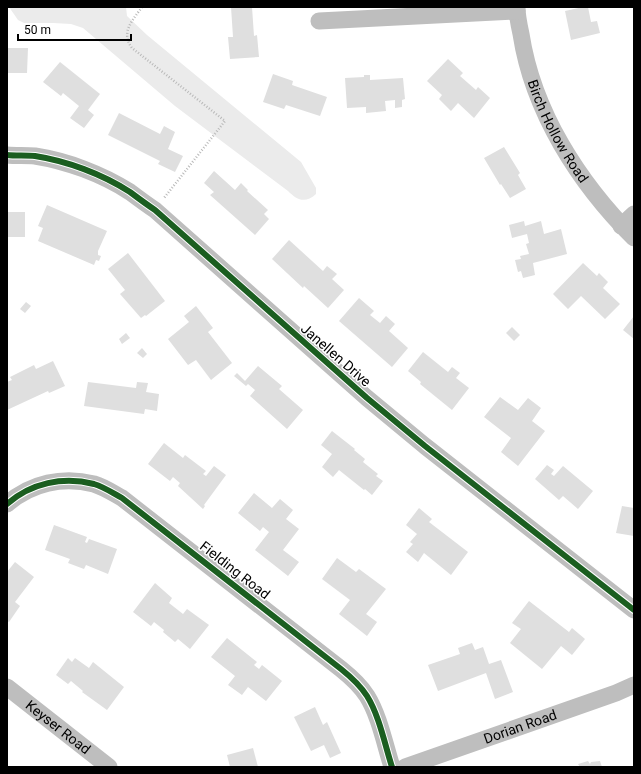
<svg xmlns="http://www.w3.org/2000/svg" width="641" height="774" font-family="Roboto,sans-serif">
<rect width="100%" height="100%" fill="#fff"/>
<!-- green -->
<path fill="#ebebeb" d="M9,7H126L127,16L147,35L301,162L316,188V194C305,204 297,200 288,191L175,106L83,28L71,24L53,23H24L18,20Z"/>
<!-- building -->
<g fill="#dfdfdf">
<polygon points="231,7 252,7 254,36 257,35 259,57 230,59 228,37 233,37"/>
<polygon points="583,7 588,7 591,22 597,21 600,33 571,40 565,11"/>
<polygon points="7,48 28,48 27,73 7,73"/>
<polygon points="448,59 463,73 460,76 476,90 478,87 490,98 474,118 458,103 451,111 439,99 442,95 427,81"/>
<polygon points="60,62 100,94 88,110 94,115 84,128 70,118 79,106 63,93 61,96 43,82"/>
<polygon points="273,74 293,81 292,85 327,97 320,116 286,105 284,109 263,102"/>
<polygon points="364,75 370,75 370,80 403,78 405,99 402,100 402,107 395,108 395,100 385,101 386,111 366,113 366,107 347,108 345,78 364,77"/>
<polygon points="119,113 160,134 164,126 175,132 168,149 183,156 175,172 158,164 160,161 108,135"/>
<polygon points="504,147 520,173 518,175 526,189 510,198 501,184 500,185 484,158"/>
<polygon points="214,171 235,190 241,183 248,190 247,191 268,210 264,214 269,219 255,235 210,195 214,192 204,183"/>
<polygon points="47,205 107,231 98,251 98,255 101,256 99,261 96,260 94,265 38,241 43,228 38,226"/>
<rect x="7" y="212" width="18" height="25"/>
<polygon points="524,221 525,226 541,221 544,234 561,229 567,254 533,263 535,275 523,278 521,271 518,272 515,260 521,259 520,256 529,254 526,244 529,243 527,234 512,238 509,225"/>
<polygon points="289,240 323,271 327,266 337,274 332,279 344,290 328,308 304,286 303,288 272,259"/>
<polygon points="128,253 165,301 146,316 145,315 141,318 120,294 125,290 108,269"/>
<polygon points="583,263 597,276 599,273 608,282 603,288 620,304 605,319 581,296 568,309 553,294"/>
<polygon points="359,298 374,311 370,315 380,323 386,316 395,324 389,331 408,348 392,367 339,321"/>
<polygon points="26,302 31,306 25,313 20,309"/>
<polygon points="196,306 213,328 208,332 232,363 211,380 196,360 188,365 168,339 189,322 184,316"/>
<polygon points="634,316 634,339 623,330"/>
<polygon points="512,327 520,335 514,341 506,333"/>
<polygon points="126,333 130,338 122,344 119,339"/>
<polygon points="142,348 147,354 143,358 137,353"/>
<polygon points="423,352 448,372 452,367 460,373 456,378 469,388 452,410 420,384 421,382 408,371"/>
<polygon points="53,361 65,386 49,393 48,391 7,410 7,382 12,380 10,377 34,365 36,369"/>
<polygon points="258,366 282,386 279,389 303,410 287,429 250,396 255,390 248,384 246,386 234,376 237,373 245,381"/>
<polygon points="88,382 136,388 137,382 148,383 146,392 159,394 157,411 145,409 144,414 84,406"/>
<polygon points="500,397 518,410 528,398 541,408 532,421 545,431 518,466 501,452 511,438 484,417"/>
<polygon points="332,431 355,449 354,450 365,459 363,462 378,474 376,476 383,481 372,495 365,489 364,490 339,470 333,477 322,467 332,454 321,445"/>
<polygon points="164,443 183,458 185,455 206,471 203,474 206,476 214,466 226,475 204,505 205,506 203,509 178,486 180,483 173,477 170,481 148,464"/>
<polygon points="547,465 554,470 551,474 554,476 563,466 593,491 578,509 563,496 559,500 535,479"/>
<polygon points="254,493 272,508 280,499 293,510 286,519 299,529 283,550 299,562 288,576 255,550 269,532 263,527 260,531 238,513"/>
<polygon points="622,506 634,508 634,536 616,533"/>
<polygon points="419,508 432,519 429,522 468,552 451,575 424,553 418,562 406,552 413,544 410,542 417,534 406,525"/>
<polygon points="54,525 87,537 85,542 87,543 89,539 117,549 108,574 86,565 84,569 68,563 70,559 45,550"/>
<polygon points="337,558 356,572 359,569 386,589 366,614 377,622 367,636 339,614 350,600 322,579"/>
<polygon points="15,562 34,577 15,602 20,606 9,622 7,621 7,572"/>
<polygon points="155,583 172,598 169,603 183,614 187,609 209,625 190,649 178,639 175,642 163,632 164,630 154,622 151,626 133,612"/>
<polygon points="529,601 569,632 572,628 585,639 572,655 561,646 542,669 510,643 521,629 512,623"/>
<polygon points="227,638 257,662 254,665 259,669 262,665 282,681 266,701 248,687 242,695 228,685 235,676 211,657"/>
<polygon points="472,643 475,650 483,647 489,664 501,660 513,692 495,699 486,673 438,691 428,665 460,654 458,648"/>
<polygon points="68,658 72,662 75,658 89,668 93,662 124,687 107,710 82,692 83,691 71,681 68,684 56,675"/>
<polygon points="315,707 323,725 327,722 341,753 330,758 324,745 311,751 294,717"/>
<polygon points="253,748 258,767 230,767 227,755"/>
<polygon points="588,761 590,764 591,762 600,761 602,767 580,767 578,764"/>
</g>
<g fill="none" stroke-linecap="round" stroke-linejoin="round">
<!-- path -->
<path stroke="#b9b9b9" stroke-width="2.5" stroke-dasharray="1 2" stroke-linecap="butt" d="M142,7C133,20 120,32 132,48L225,121L164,198"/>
<!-- street -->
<g stroke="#bebebe" stroke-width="17">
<path id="s1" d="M517,7C517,16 519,25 521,34C533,112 579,183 634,238"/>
<polyline points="319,21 517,11"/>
<path d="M7,155C16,156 26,155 35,156C67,161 102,174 130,192C138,198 146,204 155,210L367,398L425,446L634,610"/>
<polyline points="621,226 634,214"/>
<path d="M7,504C31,483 63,476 94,484C104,487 113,493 122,498L341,669C351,677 360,685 367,696C379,715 385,745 392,767"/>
<path id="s2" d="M7,687L109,767"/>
<path id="s3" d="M405,767L616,693L634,685"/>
</g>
<defs>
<g id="cycleway">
<path d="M7,155C16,156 26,155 35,156C67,161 102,174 130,192C138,198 146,204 155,210L367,398L425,446L634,610"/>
<path d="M7,504C31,483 63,476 94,484C104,487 113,493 122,498L341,669C351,677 360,685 367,696C379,715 385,745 392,767"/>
</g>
</defs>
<!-- cycleway casing -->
<use href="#cycleway" stroke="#fff" stroke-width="8"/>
<!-- cycleway -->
<use href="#cycleway" stroke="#1b5e20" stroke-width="6"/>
</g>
<g text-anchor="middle" stroke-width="3" stroke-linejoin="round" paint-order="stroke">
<!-- street labels -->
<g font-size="14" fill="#000" stroke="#fff">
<text dy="5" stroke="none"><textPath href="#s1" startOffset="132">Birch Hollow Road</textPath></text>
<text transform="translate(336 355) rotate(41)" y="5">Janellen Drive</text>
<text transform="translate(235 570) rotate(38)" y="5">Fielding Road</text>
<text dy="5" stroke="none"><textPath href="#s2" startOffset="65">Keyser Road</textPath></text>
<text dy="5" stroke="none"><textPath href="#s3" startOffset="122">Dorian Road</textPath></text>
</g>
</g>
<!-- border -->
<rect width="641" height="774" fill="none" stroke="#000000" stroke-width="16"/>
<!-- scale -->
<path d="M18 34v6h113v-6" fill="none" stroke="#000000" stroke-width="2"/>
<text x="24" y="34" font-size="12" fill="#000000" stroke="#ffffff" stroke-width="3" paint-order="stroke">50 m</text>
</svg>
